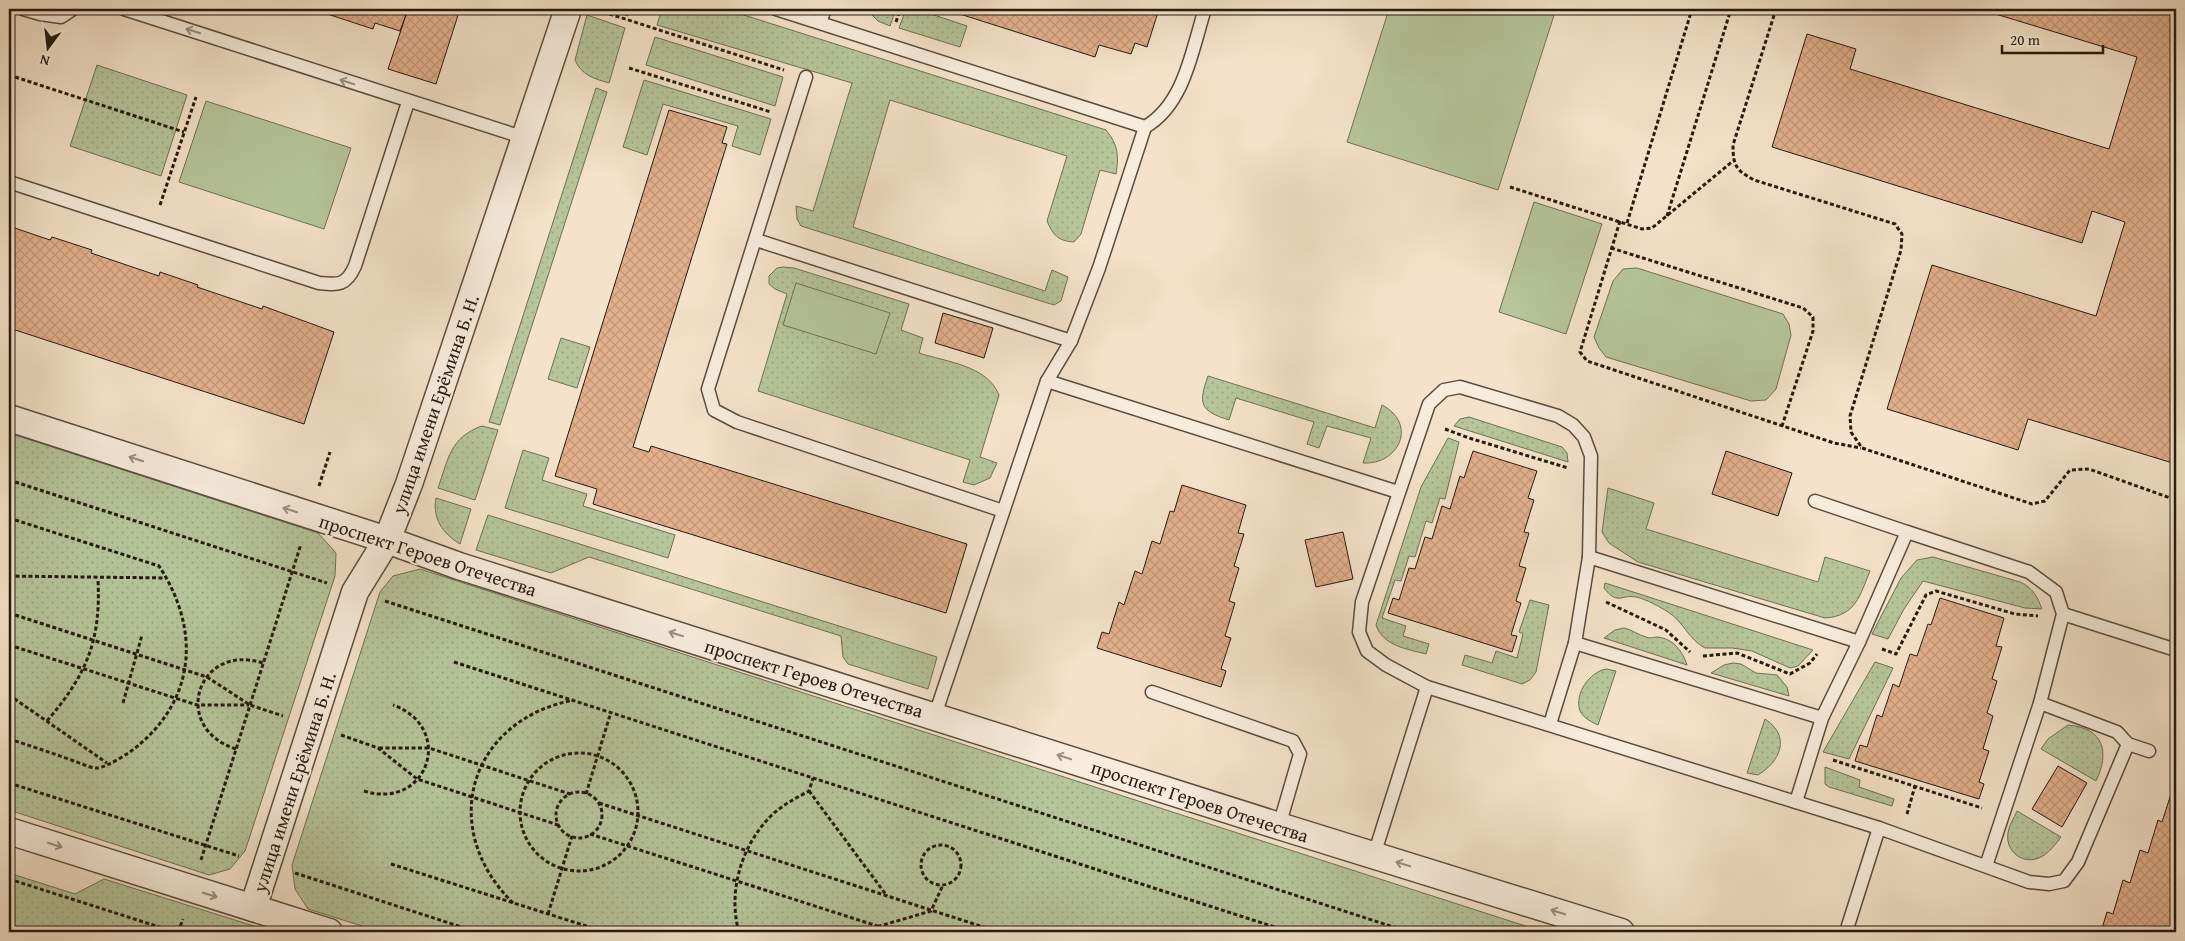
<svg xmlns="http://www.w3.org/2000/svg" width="2185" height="941" font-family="'Gentium Book Plus',serif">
<defs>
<pattern id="grass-dots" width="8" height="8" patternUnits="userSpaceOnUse" patternTransform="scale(1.25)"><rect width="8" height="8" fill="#b6c59b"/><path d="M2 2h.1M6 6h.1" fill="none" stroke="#9ca984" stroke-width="1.8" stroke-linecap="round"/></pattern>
<pattern id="building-cross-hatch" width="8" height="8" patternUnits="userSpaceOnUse" patternTransform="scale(1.25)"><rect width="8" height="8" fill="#e3b08d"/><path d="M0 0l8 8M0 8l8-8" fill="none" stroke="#c39778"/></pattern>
</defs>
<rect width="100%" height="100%" fill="#f4e3ca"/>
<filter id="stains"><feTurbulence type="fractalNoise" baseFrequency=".004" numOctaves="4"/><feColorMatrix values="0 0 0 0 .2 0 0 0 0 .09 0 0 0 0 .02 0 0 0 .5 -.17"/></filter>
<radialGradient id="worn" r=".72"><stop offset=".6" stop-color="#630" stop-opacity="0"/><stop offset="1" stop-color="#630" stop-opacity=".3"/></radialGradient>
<!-- grass -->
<g fill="url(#grass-dots)" stroke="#6e7055">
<polygon points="605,9 630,9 628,16"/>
<path d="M662,9H725L1106,130C1118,145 1119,155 1116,174L1100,170L1081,234L1074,242C1058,241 1053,235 1047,221L1067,156L890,100L853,227L1045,291L1052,270L1068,277L1061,301L1054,305L801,226L797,219L796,206L813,211L852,83L657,25Z"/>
<polygon points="866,9 896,9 890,26 878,21"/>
<polygon points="906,9 916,9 967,26 960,47 899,28"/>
<path d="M587,15L625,28L609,83C595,79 581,75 575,60Z"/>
<polygon points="655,37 783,77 775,106 646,65"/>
<polygon points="97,65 187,95 161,176 70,146"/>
<polygon points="644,80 771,119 760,155 732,146 738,126 663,104 647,155 623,147"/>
<polygon points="596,88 607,92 500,425 489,422"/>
<path d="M783,267L794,268L909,304L901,330L923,338L919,353C946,362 987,365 999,395L980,457L997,463L990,478L974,485L963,482L970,460L758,391L787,294L775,289L769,284V276L777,268Z"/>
<polygon points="561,338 590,347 577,388 548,379"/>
<path d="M1208,376L1375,428L1382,405C1418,424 1399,465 1363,463L1371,438L1327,426L1319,448L1307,444L1314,422L1236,398L1229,420C1200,411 1198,404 1208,376Z"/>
<polygon points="1469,417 1562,447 1567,453 1568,462 1454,426 1460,419"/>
<path d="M482,426L498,430L475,500L438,488C448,460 450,437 482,426Z"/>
<polygon points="9,433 318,533 336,553 335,576 245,851 230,869 209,875 9,810"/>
<path d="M1448,438L1459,442L1445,499L1440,498L1432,523L1426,521L1415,557L1409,556L1401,581L1395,580L1382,618L1406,626L1403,636L1429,644L1426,654C1407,649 1383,646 1376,625L1421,487Z"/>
<polygon points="523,450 549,458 542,480 587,494 583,506 675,535 668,558 505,508"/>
<path d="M1608,488L1654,503L1646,529L1818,582L1825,557L1870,571C1860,595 1856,616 1825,618L1638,562L1609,543L1602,532Z"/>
<path d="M436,498L471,509L460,544C443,534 432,518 436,498Z"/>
<polygon points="488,515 937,657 928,689 848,664 843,657 841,636 589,557 551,573 476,550"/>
<path d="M1933,557L2020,582C2033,588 2037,596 2042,609L2025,608L1923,581L1904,609L1888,639L1872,634L1901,578L1917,560Z"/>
<polygon points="420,569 1544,932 381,932 308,909 295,889 292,865 380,592 393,576"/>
<path d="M1605,583L1627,590L1813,650L1798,666L1790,668L1752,651L1732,648H1705C1689,640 1683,621 1668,612C1660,607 1646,599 1636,597C1621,594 1618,606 1604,588Z"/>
<polygon points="1530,600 1549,605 1536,672 1530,680 1522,684 1462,665 1465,655 1492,663 1496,651 1517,658 1523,634 1519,632"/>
<path d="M1624,628C1633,630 1638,635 1646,637C1650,639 1653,637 1657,637C1673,638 1683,652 1687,665L1604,638L1615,630Z"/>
<polygon points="1875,662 1893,668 1849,759 1823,752"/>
<polygon points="1733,663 1741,664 1756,673 1777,675 1787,687 1789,696 1711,673 1724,665"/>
<path d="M1606,669L1616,671L1598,725C1592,722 1583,718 1580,711C1574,693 1590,672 1606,669Z"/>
<path d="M1765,719C1791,736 1781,761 1758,775L1747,773Z"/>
<path d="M2068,725C2104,728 2110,752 2096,781L2041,749L2048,739Z"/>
<polygon points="1825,767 1860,780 1859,787 1894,799 1892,806 1829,787 1825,784"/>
<path d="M2017,811L2061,837C2055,845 2050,852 2041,857C2024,866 2005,852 2008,833C2009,825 2014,818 2017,811Z"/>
<polygon points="9,873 75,894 104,879 273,932 9,932"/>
</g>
<!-- pitch -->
<g fill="#b6c59b" stroke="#6e7055">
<polygon points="1389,9 1556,9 1498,190 1347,142"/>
<polygon points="206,101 351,148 324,229 179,182"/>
<polygon points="1534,202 1602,224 1566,334 1499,312"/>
<polygon points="1637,268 1783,314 1789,324 1791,335 1776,389 1766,400 1751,401 1606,357 1599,348 1594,337 1613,281 1623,269"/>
<polygon points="796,283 890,313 876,354 783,325"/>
</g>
<!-- building -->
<g fill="url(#building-cross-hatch)" stroke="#251a0f">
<polygon points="312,9 408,9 400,31 375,23 373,29"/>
<polygon points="408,9 460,9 436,84 388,69"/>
<polygon points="944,9 1159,9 1147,47 1135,43 1131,54 1099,45 1095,57"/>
<polygon points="1979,9 2176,9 2176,464 2028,419 2018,450 1887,409 1932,265 2096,316 2125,222 2092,211 2082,243 1772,147 1807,34 1856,49 1850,69 2109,149 2137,57"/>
<polygon points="669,110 727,127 722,143 727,144 633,447 649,452 651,446 967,544 946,613 593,504 597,489 555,476"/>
<polygon points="9,226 50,240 52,237 92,250 91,253 159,276 160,272 198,285 197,287 262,309 263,306 334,332 304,424 9,328"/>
<polygon points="943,313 993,328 984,358 935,343"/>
<polygon points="1473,451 1537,471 1528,498 1534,500 1524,532 1529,533 1519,566 1526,568 1516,601 1521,603 1511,635 1517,636 1512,652 1388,613 1393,598 1399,600 1409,568 1415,569 1425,537 1432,539 1442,506 1450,509 1460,476 1464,478"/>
<polygon points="1726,451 1792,473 1778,516 1712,494"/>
<polygon points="1182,485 1246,505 1238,533 1244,534 1234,566 1239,568 1229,601 1235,603 1225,636 1231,638 1221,669 1226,671 1221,687 1097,648 1102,632 1109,634 1119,602 1124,605 1135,571 1142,574 1152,541 1160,544 1170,511 1174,512"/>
<polygon points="1343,532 1353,579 1316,587 1305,540"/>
<polygon points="1940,598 2004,618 1996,646 2002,647 1992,679 1997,681 1987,713 1993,716 1983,749 1989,751 1979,782 1984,784 1979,799 1855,761 1860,745 1867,747 1877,715 1882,717 1893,684 1899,687 1910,654 1917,656 1928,624 1931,625"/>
<polygon points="2058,766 2087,783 2062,827 2032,809"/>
<polygon points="2171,794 2176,796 2176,932 2101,932 2107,912 2113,914 2123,880 2130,883 2140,850 2148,853 2158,820 2162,822"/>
</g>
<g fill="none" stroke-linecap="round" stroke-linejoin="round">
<defs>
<g id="service">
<polyline points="23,9 40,14 61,17 73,9"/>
<polyline points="124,9 525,138"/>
<path d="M776,9L1145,127C1185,104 1192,49 1205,9"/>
<polyline points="820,22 825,9"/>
<polyline points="806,77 708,389 714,410 737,422 1003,511"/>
<path d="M9,182L319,283C338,285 346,286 355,266L408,102"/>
<polyline points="756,240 1071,341"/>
<polyline points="1047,381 1398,492"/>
<polyline points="1815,501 1907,532"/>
<polyline points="1589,557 1859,642"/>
<polyline points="2063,614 2176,650"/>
<polyline points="1575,643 1822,718"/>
<polyline points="1152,692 1293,741 1300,754 1279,826"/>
<polyline points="2040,703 2117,732 2128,744 2149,751"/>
<polyline points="935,715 1047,381 1071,341 1099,268 1145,127"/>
<polyline points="1550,724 1575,643 1589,557 1591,456 1584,437 1573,425 1558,416 1460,387 1444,390 1429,404 1362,602 1359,632 1367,651 1386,665 1427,687 1879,828 2029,882 2049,884 2064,881 2078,862 2128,744"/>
<polyline points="1796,802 1822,718 1859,642 1907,532 2029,572 2056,592 2063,614 2040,703 1986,866"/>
<polyline points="1374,855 1427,687"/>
<polyline points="1846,932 1879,828"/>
</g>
<g id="minor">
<polyline points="9,418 387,540 459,566 1279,826 1621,932"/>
<polyline points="9,831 329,932"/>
<polyline points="253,908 355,592 387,540 409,484 568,9"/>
</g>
</defs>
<!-- service casing -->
<use href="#service" stroke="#594c3e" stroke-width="15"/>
<!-- minor casing -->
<use href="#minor" stroke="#594c3e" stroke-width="29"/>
<!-- path -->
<g stroke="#251a0f" stroke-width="3" stroke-dasharray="4 2.5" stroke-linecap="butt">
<path d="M1776,9L1733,145C1733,166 1736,170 1754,180L1895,224L1902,234L1901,250L1850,416L1851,432L1862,448L2032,504L2045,501L2070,470L2089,469L2176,500"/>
<polyline points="597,10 784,70"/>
<polyline points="896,22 900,9"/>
<polyline points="629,68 771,112"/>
<polyline points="9,75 184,132"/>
<polyline points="1510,187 1642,229 1652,228 1733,161"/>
<polyline points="160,205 196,97"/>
<polyline points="1667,216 1731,9"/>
<polyline points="1620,221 1580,352 1587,361 1834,443 1861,448"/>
<polyline points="1627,223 1692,9"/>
<polyline points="1611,248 1803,308 1813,317 1813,331 1782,426"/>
<polyline points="1445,429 1469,438 1568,468"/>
<polyline points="9,480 327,583"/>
<polyline points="319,486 330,452"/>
<path d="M9,518L159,566C199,627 197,695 140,744C131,752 107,768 96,768C90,768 80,763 74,761C52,753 31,746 9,739"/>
<polyline points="9,576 166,578"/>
<polyline points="385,601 1409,932"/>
<polyline points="1606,602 1666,630 1690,652"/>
<polyline points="9,613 207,677 250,705 283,716"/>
<polyline points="9,614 12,577"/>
<polyline points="9,645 197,705 249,705"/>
<polyline points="1882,649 1896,654 1926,595 1936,591 2015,614 2038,616"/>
<polyline points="1703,656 1737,653 1790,674 1810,663 1817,654"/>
<polyline points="454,662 1290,932"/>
<polyline points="9,695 107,763"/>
<polyline points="123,703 142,635"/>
<path d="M47,721C86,675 101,642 98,580"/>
<polyline points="341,735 378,748 417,779 558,825"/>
<polyline points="379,748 429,748 570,794"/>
<path d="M236,749C170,728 197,642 263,663"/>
<circle cx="579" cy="812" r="59"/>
<polyline points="1833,760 1982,808"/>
<polyline points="9,783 239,856"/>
<path d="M364,791C428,811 456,728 393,705"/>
<polyline points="809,791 887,896"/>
<circle cx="579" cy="815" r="23"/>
<polyline points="586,794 611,712"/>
<polyline points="599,803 999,932"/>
<polyline points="1907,814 1915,786"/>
<polyline points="590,834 896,932"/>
<circle cx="941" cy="865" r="20"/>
<polyline points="201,860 301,544"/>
<polyline points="391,864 605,932"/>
<polyline points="295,873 477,932"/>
<polyline points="9,879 175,932"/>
<path d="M513,903C437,828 469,720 574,700"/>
<polyline points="548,914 572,836"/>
<polyline points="178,932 183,919"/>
<path d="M739,932C728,894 740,849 768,819C779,807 794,799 809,791L813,778"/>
<polyline points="859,932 931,911 943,885"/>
</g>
<!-- service -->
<use href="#service" stroke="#f8eddd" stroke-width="12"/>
<!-- minor -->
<use href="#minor" stroke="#f8eddd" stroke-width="26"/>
</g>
<!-- one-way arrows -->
<defs><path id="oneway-shaft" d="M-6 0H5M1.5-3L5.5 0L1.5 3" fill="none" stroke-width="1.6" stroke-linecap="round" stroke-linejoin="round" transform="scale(1.25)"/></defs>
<g stroke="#998e80">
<use href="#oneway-shaft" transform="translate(193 31) rotate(-162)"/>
<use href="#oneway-shaft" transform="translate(347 82) rotate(-162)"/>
<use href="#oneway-shaft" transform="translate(136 459) rotate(-162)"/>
<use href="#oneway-shaft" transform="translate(290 510) rotate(-162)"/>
<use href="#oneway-shaft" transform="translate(676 634) rotate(-163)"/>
<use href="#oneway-shaft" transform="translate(1064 757) rotate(-162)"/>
<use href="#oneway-shaft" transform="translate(55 845) rotate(18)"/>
<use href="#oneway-shaft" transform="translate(1403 864) rotate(-163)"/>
<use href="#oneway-shaft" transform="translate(210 895) rotate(17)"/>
<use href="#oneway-shaft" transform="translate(1558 912) rotate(-163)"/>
</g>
<g text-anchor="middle" stroke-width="4" stroke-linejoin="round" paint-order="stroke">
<!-- street labels -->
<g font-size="19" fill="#251a0f" stroke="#f8eddd">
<text transform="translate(435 404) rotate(-71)" y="7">улица имени Ерёмина Б. Н.</text>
<text transform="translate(428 555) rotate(18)" y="7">проспект Героев Отечества</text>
<text transform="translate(814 678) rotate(17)" y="7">проспект Героев Отечества</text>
<text transform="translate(294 782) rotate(-72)" y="7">улица имени Ерёмина Б. Н.</text>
<text transform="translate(1200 801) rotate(18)" y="7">проспект Героев Отечества</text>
</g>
</g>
<!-- margin -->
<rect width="2185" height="941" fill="none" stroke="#f4e3ca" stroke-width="30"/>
<rect x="10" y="10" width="2165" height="921" fill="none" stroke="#251a0f" stroke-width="2.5"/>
<rect x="15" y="15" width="2155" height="911" fill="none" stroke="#251a0f"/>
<!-- north arrow -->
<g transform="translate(48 48) rotate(195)" stroke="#f8eddd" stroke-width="4" paint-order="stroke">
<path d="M0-4L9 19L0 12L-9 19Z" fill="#251a0f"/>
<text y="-8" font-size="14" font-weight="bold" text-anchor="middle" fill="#251a0f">N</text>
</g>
<!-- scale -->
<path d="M2002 45v8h101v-8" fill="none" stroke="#251a0f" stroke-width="2.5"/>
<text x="2010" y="45" font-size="15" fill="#251a0f" stroke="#f8eddd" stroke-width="4" paint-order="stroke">20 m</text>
<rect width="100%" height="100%" filter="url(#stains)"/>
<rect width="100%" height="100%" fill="url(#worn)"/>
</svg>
